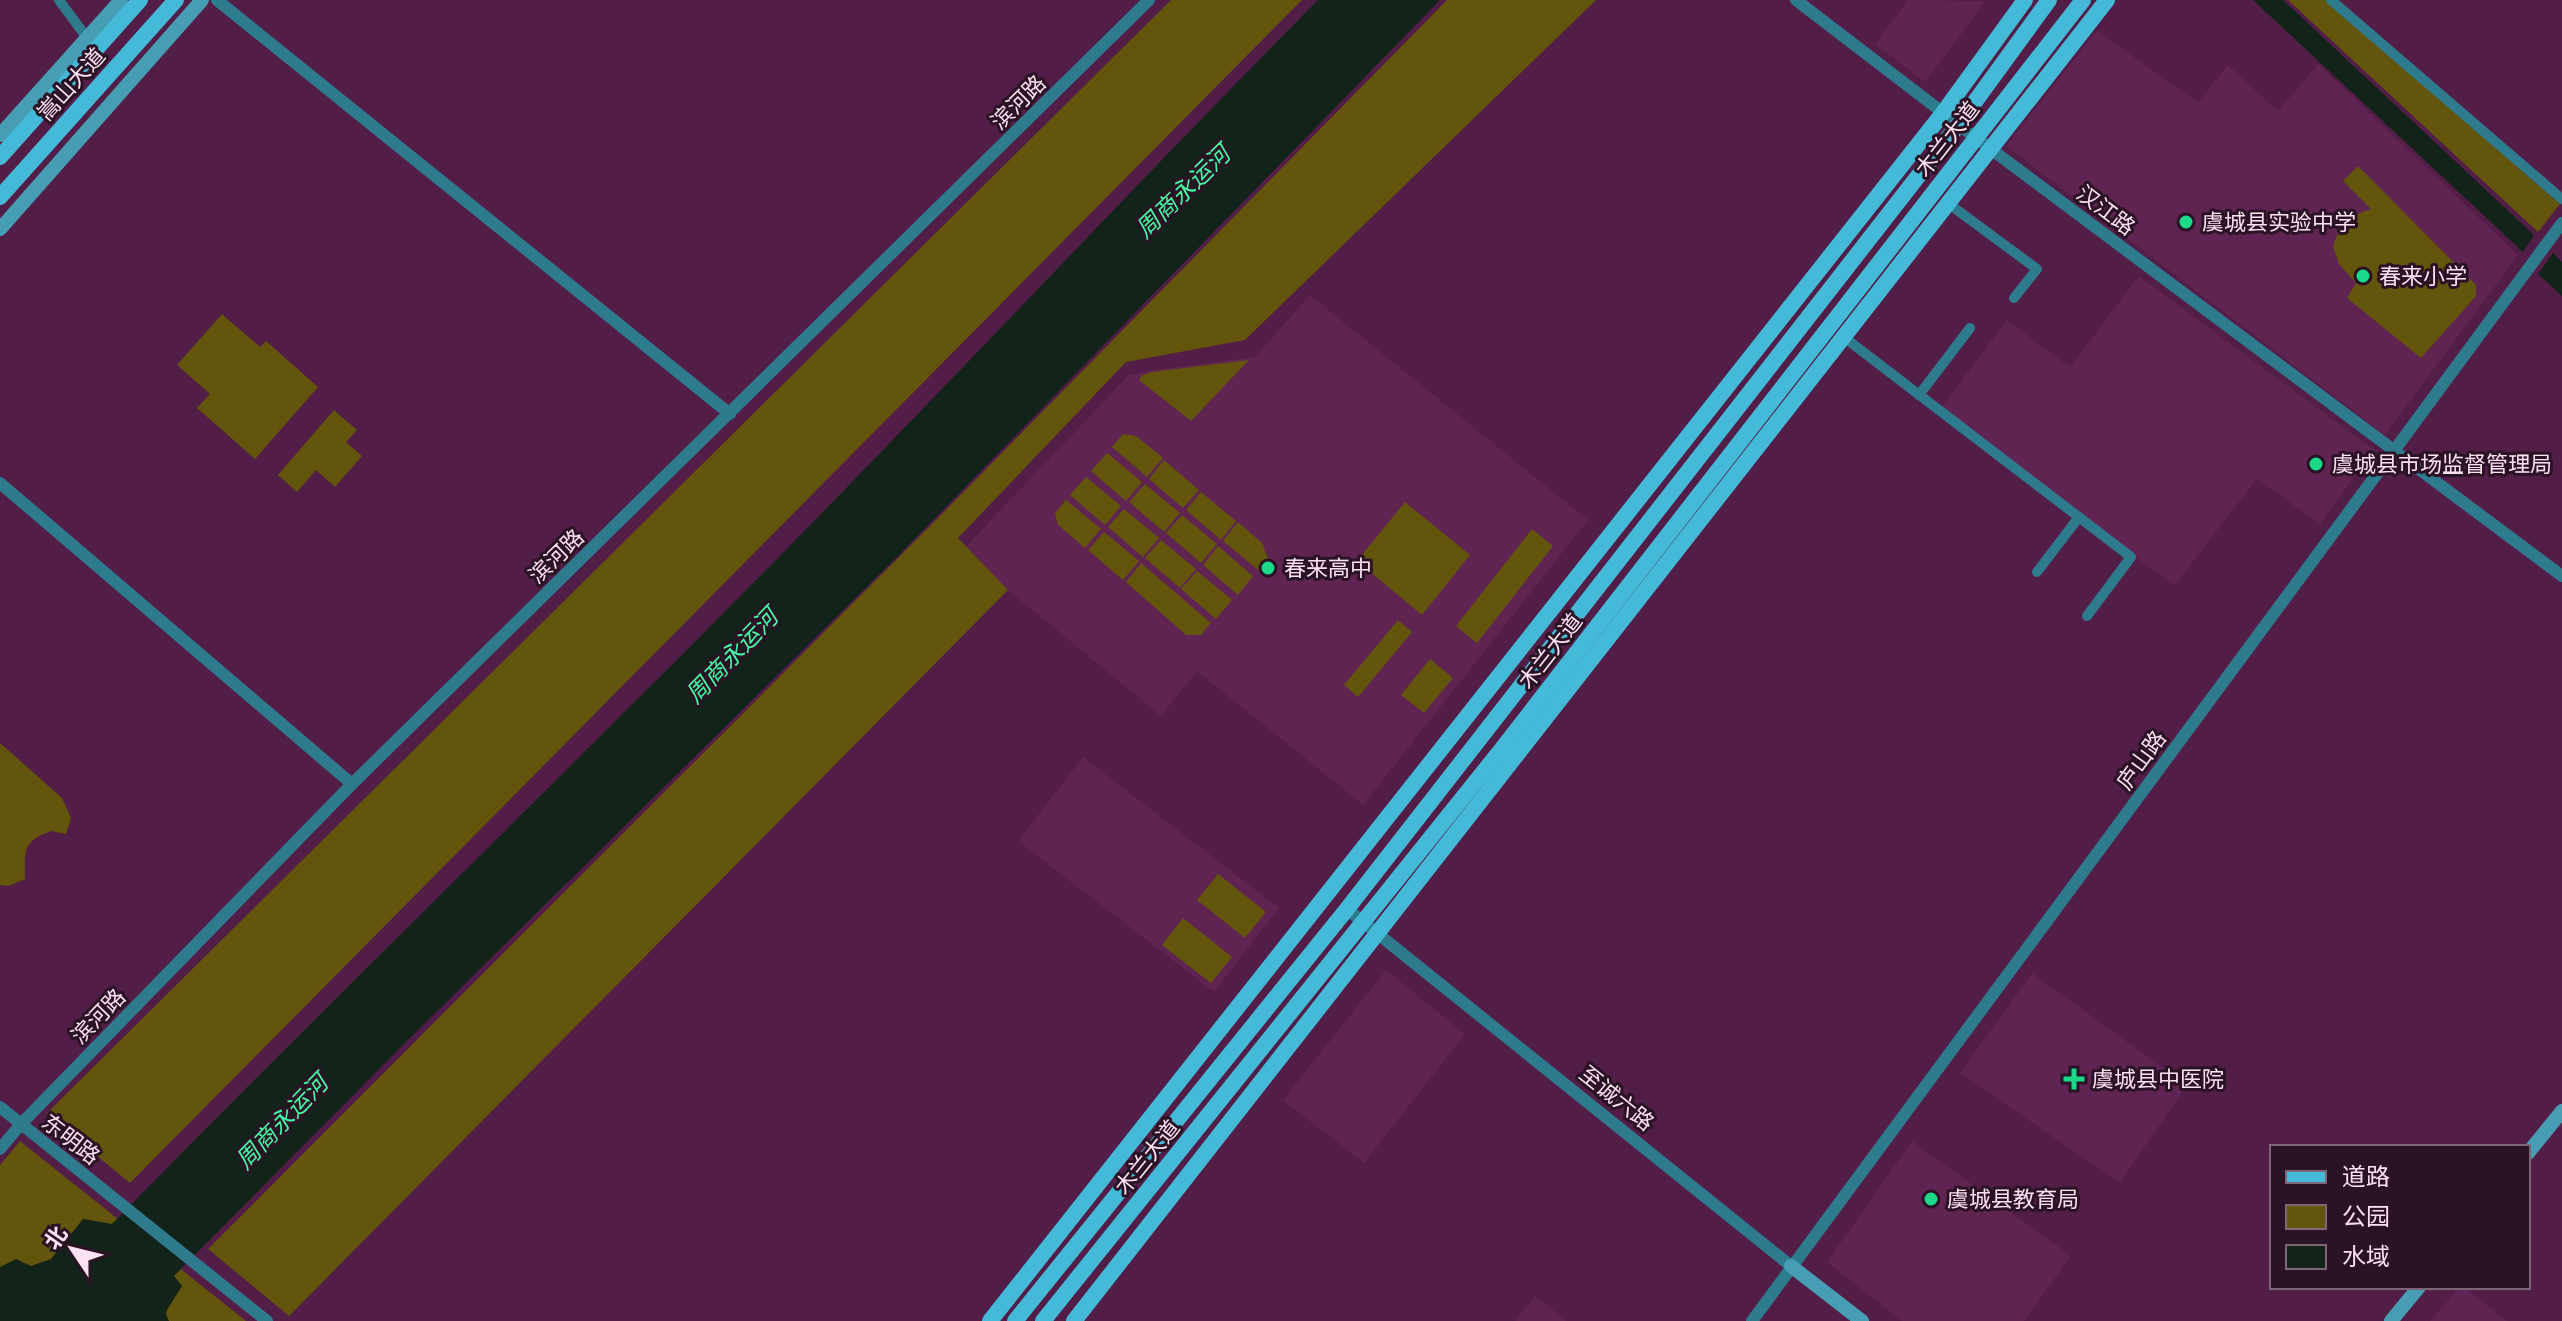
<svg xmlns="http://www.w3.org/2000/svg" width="2562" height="1321" font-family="Lato,'Noto Sans SC',sans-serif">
<rect width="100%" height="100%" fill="#521d46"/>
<!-- built -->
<g fill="#602452">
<polygon points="1908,0 1986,1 1925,82 1875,44"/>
<polygon points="2097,31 2198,102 2228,65 2278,111 2318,64 2518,255 2385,435 2006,146"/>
<polygon points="2139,276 2374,450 2320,524 2257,479 2174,586 1940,409 2007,320 2070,367"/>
<polygon points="1310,295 1588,520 1363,805 1197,671 1161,716 1008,590 966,546 1129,375 1152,370 1255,357"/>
<polygon points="1083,757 1279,908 1214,992 1018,841"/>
<polygon points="1386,970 1465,1034 1364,1163 1283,1100"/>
<polygon points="2032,973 2187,1085 2120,1183 1960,1073"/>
<polygon points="1912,1141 2071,1256 2024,1321 1902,1321 1827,1262"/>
<polygon points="2460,1287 2464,1287 2507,1321 2430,1321"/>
<polygon points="1535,1296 1567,1321 1515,1321"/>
</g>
<!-- green -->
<g fill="#63550b">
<polygon points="1171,0 1302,0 130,1183 46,1114"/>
<polygon points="1447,0 1596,0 1245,340 1126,362 958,538 1008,590 289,1316 208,1249 937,519"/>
<polygon points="2288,0 2326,0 2560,204 2538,232"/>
<path d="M2358,166L2476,285V296L2421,358L2347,298L2356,283L2339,264L2333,247C2339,226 2351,215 2371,209L2343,181Z"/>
<polygon points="222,314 260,347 266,341 318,387 255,459 197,408 210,394 177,365"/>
<polygon points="1249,360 1191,421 1139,380 1141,376 1151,372"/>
<polygon points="334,410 357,430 346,442 362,456 335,487 316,470 297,492 278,475"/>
<polygon points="1123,434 1136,436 1163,458 1147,477 1112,447"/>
<polygon points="1107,453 1142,482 1126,501 1091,471"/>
<polygon points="1164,460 1199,490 1183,508 1149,479"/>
<polygon points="1086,477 1121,506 1105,525 1070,495"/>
<polygon points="1145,484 1180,513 1164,532 1129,502"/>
<polygon points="1201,492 1236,521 1221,540 1186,510"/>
<polygon points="1066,500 1101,529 1085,548 1058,525 1055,513"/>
<polygon points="1405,502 1470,555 1422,615 1357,561"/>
<polygon points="1124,509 1159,538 1143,557 1108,527"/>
<polygon points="1182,515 1217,544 1201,563 1166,533"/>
<polygon points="1238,522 1262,543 1268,558 1258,570 1223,541"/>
<polygon points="1532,529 1553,546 1477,643 1456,626"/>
<polygon points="1104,532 1139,561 1123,580 1088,550"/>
<polygon points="1161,540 1196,569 1180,588 1145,558"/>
<polygon points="1218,546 1253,576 1238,595 1203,565"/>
<polygon points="1141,563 1211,623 1201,635 1186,635 1126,582"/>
<polygon points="1197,571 1232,600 1216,619 1181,589"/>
<polygon points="1398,620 1412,632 1358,697 1344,685"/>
<polygon points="1430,659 1453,678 1424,713 1401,695"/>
<path d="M0,743L62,798L71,818L66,834L52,831C21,841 25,852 25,879L8,886L0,885Z"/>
<polygon points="1218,874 1266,912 1245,938 1197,900"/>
<polygon points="1183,918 1232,957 1211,983 1162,945"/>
<polygon points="20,1141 246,1321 0,1321 0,1165"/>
</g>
<!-- water -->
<g fill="#12241a">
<path d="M1318,0H1440L897,557L408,1040L174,1276L182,1286L167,1310L166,1314L169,1321H0V1267L16,1259L31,1266L51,1259L83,1219L112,1224C329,1002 553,786 771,565C955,378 1134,186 1318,0Z"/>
<polygon points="2253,0 2283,0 2534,235 2523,252"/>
<polygon points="2553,253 2562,262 2562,296 2538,274"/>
</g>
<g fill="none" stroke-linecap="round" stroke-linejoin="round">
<!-- minor -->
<g stroke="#2f7b8e" stroke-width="10">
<polyline points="59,0 90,42"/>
<polyline points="2331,0 2562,199"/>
<polyline points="1949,204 2037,269 2014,298"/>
<polyline points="1845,338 2131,557 2087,616"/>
<polyline points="1919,395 1970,328"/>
<polyline points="2037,572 2079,517"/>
</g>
<!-- tertiary -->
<g stroke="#2f7b8e" stroke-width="12">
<polyline points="217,0 730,414"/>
<polyline points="1796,0 1976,138 2562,576"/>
<polyline points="0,483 352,784"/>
<polyline points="1347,909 1791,1266"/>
<polyline points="0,1107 267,1321"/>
<polyline points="0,1149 21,1124 352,784 1149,0"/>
<polyline points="1752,1321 2562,223"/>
</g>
<!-- secondary -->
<g stroke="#479eb4" stroke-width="14">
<polyline points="0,135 121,0"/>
<polyline points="0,229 202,0"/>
<polyline points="2528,1153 2562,1111"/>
<polyline points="1791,1266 1862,1321"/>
<polyline points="2391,1321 2419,1287"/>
</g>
<!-- primary -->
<g stroke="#44bad8" stroke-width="16">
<polyline points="0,157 140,0"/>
<polyline points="0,197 176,0"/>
<polyline points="990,1321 1943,113 2025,0"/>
<polyline points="1015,1321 1347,909 1958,125 2049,0"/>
<polyline points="1043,1321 1501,750 2083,0"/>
<polyline points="1074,1321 2107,0"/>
</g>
</g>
<!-- markers -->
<g fill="#1bd988" stroke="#2a1324" stroke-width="3">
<circle cx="2186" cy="222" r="8"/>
<circle cx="2363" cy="276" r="8"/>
<circle cx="2316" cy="464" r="8"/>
<circle cx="1268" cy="568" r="8"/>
<path d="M2070 1067h8v8h8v8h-8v8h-8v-8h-8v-8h8z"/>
<circle cx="1931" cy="1199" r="8"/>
</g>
<g text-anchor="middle" stroke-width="6" stroke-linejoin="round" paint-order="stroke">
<!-- street labels -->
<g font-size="22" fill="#fce1f3" stroke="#2a1324">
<text transform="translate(71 84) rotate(-48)" y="8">嵩山大道</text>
<text transform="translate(1018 102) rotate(-45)" y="8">滨河路</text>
<text transform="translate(1947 139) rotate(-52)" y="8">木兰大道</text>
<text transform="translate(2106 210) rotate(37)" y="8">汉江路</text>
<text transform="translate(556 556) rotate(-44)" y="8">滨河路</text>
<text transform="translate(1550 651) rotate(-52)" y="8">木兰大道</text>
<text transform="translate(2141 760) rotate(-54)" y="8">庐山路</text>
<text transform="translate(98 1016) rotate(-46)" y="8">滨河路</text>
<text transform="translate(1617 1098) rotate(39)" y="8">至诚六路</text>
<text transform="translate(71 1139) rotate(38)" y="8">东明路</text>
<text transform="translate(1147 1157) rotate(-51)" y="8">木兰大道</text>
</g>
<!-- poi labels -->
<g font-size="22" fill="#fce1f3" stroke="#2a1324" text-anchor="start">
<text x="2202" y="230">虞城县实验中学</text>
<text x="2379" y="284">春来小学</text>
<text x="2332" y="472">虞城县市场监督管理局</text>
<text x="1284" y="576">春来高中</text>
<text x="2092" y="1087">虞城县中医院</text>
<text x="1947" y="1207">虞城县教育局</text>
</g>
<!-- water labels -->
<g font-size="24" font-style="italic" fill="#44faa4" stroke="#2a1324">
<text transform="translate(1183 192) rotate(-44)" y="8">周商永运河</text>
<text transform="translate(732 656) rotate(-46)" y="8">周商永运河</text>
<text transform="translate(282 1122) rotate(-46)" y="8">周商永运河</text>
</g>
</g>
<!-- legend -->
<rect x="2270" y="1145" width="260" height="144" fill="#2a1324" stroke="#7e6577" stroke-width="2"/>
<rect x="2286" y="1171" width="40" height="12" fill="#44bad8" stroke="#7e6577" stroke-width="2"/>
<text x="2342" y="1185" font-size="24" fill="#fce1f3">道路</text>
<rect x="2286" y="1205" width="40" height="24" fill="#63550b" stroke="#7e6577" stroke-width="2"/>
<text x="2342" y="1225" font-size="24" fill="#fce1f3">公园</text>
<rect x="2286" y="1245" width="40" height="24" fill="#12241a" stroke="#7e6577" stroke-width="2"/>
<text x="2342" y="1265" font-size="24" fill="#fce1f3">水域</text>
<!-- north arrow -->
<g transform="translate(72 1249) rotate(305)" stroke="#2a1324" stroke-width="6" paint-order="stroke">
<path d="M0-6L14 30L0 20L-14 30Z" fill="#fce1f3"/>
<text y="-12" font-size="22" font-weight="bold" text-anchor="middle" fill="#fce1f3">北</text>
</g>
</svg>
